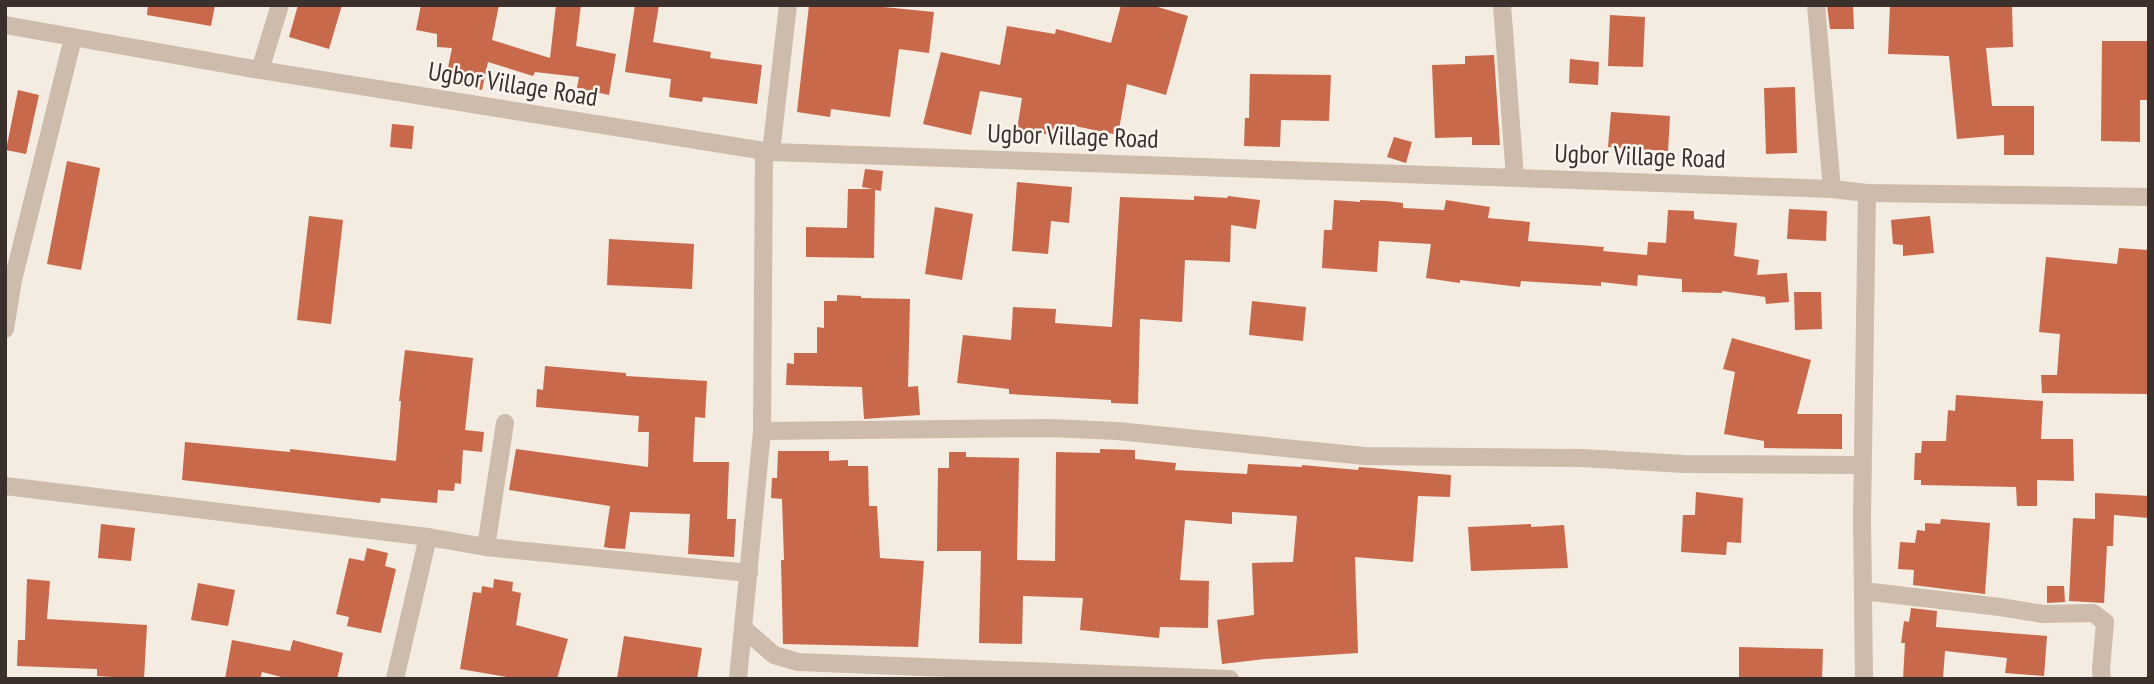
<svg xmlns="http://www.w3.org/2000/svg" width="2154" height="684" font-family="'PT Sans Narrow',sans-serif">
<rect width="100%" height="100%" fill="#f4ebe1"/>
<!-- building -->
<g fill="#c8694b">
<polygon points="148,5 215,5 211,26 147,15"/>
<polygon points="298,5 342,5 329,49 289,37"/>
<polygon points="421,5 499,5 492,40 550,58 556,5 581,5 576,46 616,54 609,95 577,88 579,77 535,72 533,76 488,62 482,90 445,82 452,48 437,47 437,34 416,30"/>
<polygon points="635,5 659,5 653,42 711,52 710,58 762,65 757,104 703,97 702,102 669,97 671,79 625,72"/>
<polygon points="809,5 863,5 934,12 929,53 899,49 890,117 831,109 830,117 797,112"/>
<polygon points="1121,5 1151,5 1188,16 1166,95 1127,84 1118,135 1070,125 1068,133 1053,129 1052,135 1017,130 1022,98 980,91 971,135 923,124 941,52 1000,65 1007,26 1055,34 1056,29 1111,43"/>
<polygon points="1827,5 1853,5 1854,29 1830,29"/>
<polygon points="1890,5 2012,5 2013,47 1986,48 1992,106 2034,106 2034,155 2004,155 2004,135 1957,139 1949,56 1888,54"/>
<polygon points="1610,15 1645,17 1643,67 1608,66"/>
<polygon points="2102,41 2149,41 2149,100 2140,100 2140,142 2101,141"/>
<polygon points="1494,55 1500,145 1472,145 1472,137 1435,138 1432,65 1465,64 1465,56"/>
<polygon points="1570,59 1599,62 1598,85 1569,83"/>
<polygon points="1250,74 1331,75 1329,121 1281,120 1280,147 1244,146 1245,118 1249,118"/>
<polygon points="1795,87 1797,153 1766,154 1764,88"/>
<polygon points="18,90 39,95 26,154 6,150"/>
<polygon points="1611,112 1670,116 1668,151 1608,147"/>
<polygon points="392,124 414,126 412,149 390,147"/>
<polygon points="1394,137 1412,142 1406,163 1387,157"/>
<polygon points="67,161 100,168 81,270 47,264"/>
<polygon points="865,169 883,171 881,191 875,190 874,258 806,257 806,227 847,228 848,189 873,189 862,187"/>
<polygon points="1017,182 1072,187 1069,223 1051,221 1048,254 1012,251"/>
<polygon points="1194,196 1227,198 1228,196 1260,200 1256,229 1231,225 1230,262 1185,260 1182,322 1140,319 1138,404 1111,403 1111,400 1009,394 1009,389 957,383 963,335 1011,340 1013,307 1056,309 1055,323 1112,327 1120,197 1194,200"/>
<polygon points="1334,200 1360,202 1360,200 1386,201 1403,203 1403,208 1444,210 1446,200 1490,207 1488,218 1530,222 1528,241 1604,247 1603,251 1647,255 1648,242 1666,243 1668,210 1694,211 1694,219 1737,223 1734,256 1759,260 1757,275 1787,273 1789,302 1766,304 1765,297 1722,291 1722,293 1682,292 1682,279 1638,275 1637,286 1601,282 1601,286 1521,281 1520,287 1460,280 1460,283 1426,278 1431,244 1379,241 1377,272 1322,268 1324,230 1332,230"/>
<polygon points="935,207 973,214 962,280 925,274"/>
<polygon points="1789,209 1827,211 1826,241 1787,239"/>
<polygon points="309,216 343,220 331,324 297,320"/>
<polygon points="1930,216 1934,253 1903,256 1903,245 1893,244 1891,220"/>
<polygon points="609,239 694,244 692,289 607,285"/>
<polygon points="2119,248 2149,250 2149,394 2042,393 2041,375 2057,375 2060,334 2039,332 2046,257 2117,264"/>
<polygon points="1794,292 1821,292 1822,329 1795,330"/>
<polygon points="837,295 861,296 861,298 910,299 908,387 918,386 920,415 864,419 862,387 786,385 787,363 794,364 794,353 817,353 817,327 824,328 824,301 837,301"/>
<polygon points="1252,301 1306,307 1303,341 1249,335"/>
<polygon points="1732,338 1811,360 1797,414 1842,414 1842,449 1764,448 1764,441 1724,434 1735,372 1723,369"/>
<polygon points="405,350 473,358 465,430 484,432 482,452 463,450 461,484 455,483 454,491 438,490 437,503 381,498 380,503 182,480 185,442 290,452 290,449 396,461 401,401 399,401"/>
<polygon points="545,366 626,373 626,376 707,381 705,418 695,417 693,462 729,462 727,519 736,519 734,557 688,554 690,514 630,512 625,549 609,548 604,547 610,506 509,490 516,449 648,467 649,432 638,432 639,416 536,407 537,389 543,390"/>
<polygon points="1956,395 2043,401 2041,439 2073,439 2074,481 2037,480 2037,506 2017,506 2016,487 1921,485 1921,480 1914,480 1915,453 1921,453 1922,441 1946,441 1948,410 1955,411"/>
<polygon points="1100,449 1135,450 1135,459 1176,463 1175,470 1247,474 1248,464 1302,467 1302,465 1358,470 1359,467 1451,475 1450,497 1418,496 1413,562 1355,557 1358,653 1265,659 1222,664 1217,620 1254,615 1252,563 1293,562 1297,516 1232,512 1232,524 1185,520 1180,580 1209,581 1208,628 1160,627 1159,638 1080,630 1083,598 1023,596 1022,644 979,643 981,551 937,551 938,468 949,468 949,452 966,452 966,457 1019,458 1017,560 1055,561 1056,452 1100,453"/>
<polygon points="778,451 829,451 829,461 848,460 848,466 868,466 869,506 877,506 880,558 924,561 918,647 783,644 781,560 784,560 782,499 771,498 772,478 777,478"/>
<polygon points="1696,492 1743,498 1741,543 1727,542 1726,555 1681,552 1683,515 1695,515"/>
<polygon points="2095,493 2149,496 2149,518 2114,515 2113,546 2107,546 2104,603 2069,601 2073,518 2095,519"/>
<polygon points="1941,519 1990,523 1985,594 1913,585 1914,570 1898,569 1900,542 1915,543 1917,530 1925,531 1925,523 1940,524"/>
<polygon points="101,524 135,528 131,561 98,558"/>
<polygon points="1531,524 1531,527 1564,525 1568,568 1471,571 1468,527"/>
<polygon points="367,548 388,553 385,566 396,569 381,633 347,626 349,617 336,614 349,558 364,561"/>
<polygon points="27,579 50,581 47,619 147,625 144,679 97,676 97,669 17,666 18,640 25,640"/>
<polygon points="494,579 513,582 512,591 521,593 516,625 568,639 557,679 507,679 507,677 460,669 473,592 481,593 482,586 493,588"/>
<polygon points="198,583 235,590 228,626 191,620"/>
<polygon points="2047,586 2064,586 2065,602 2047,603"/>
<polygon points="1911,608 1937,611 1936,627 2047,636 2044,676 2005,673 2007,658 1945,651 1943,679 1903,679 1905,643 1901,643 1904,621 1909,622"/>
<polygon points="624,636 702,648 697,679 617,679"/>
<polygon points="232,640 290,651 293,640 343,653 337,679 289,679 262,672 260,679 225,679"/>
<polygon points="1739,647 1823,649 1822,679 1739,679"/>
</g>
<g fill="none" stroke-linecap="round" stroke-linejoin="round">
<!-- minor -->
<g stroke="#cdbbac" stroke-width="18">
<polyline points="1502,5 1515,177"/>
<polyline points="1816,5 1832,189"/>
<polyline points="5,25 260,70 771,152 1832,189 1867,193 2149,197"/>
<polyline points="260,70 280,5"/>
<polyline points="771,152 788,5"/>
<polyline points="5,329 13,280 73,38"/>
<polyline points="762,431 1050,428 1117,431 1365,456 1582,458 1684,464 1863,465"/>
<polyline points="5,486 428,537 486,547 749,573"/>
<polyline points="486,547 505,423"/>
<polyline points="1863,591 2000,607 2043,614 2093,613 2105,622 2101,670 2102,679"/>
<polyline points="743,628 774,655 798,662 1230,679"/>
<polyline points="395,679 428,537"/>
<polyline points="738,679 762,431 764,151"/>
<polyline points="1864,679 1862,518 1867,193"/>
</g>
</g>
<g text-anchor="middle" stroke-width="5" stroke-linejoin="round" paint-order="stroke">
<!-- street labels -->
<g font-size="26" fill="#3b302b" stroke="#fbf5ee">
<text transform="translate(513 84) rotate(9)" y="9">Ugbor Village Road</text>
<text transform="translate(1073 136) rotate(2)" y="9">Ugbor Village Road</text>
<text transform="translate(1640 156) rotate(2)" y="9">Ugbor Village Road</text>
</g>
</g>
<!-- border -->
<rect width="2154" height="684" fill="none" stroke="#3b302b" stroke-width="14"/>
</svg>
